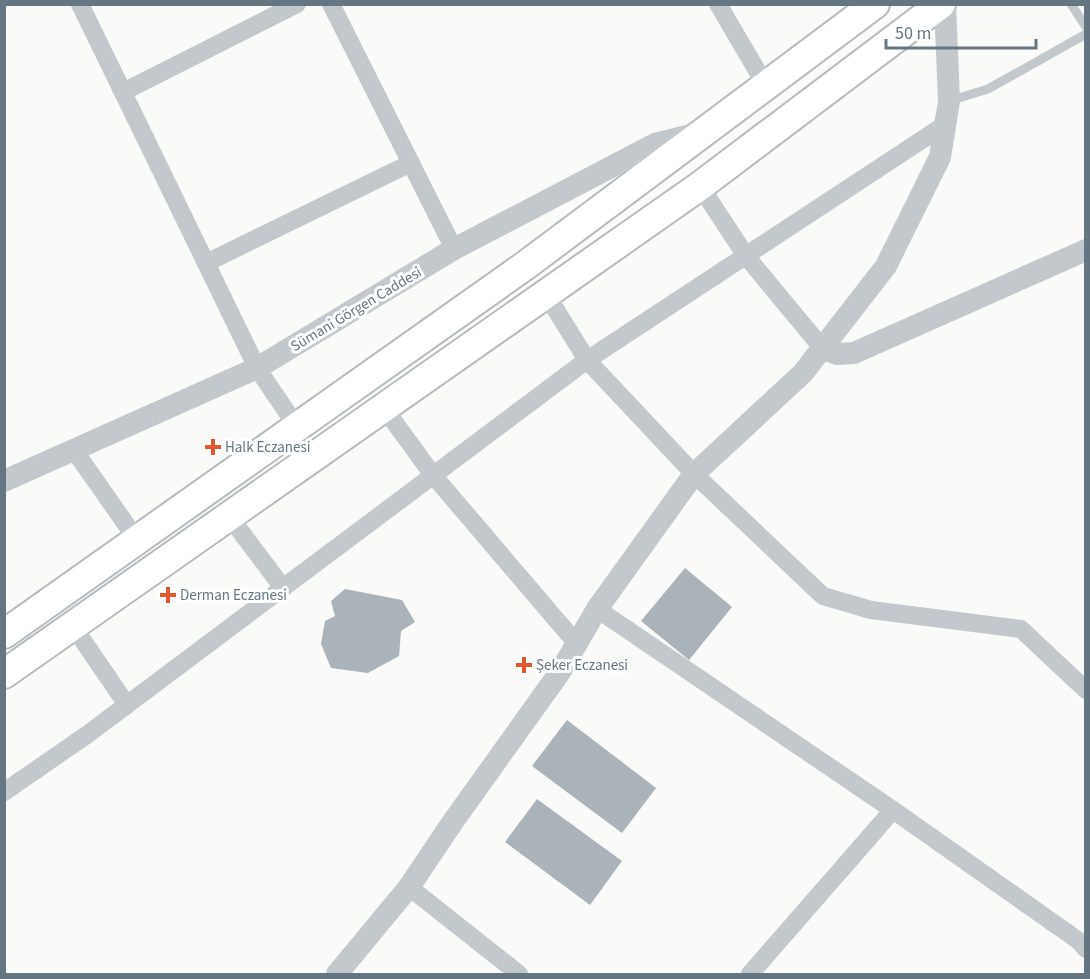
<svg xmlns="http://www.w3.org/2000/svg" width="1090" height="979" font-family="'Source Sans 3',sans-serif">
<rect width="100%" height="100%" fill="#fafaf8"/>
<!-- building -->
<g fill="#aab3b9">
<polygon points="685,568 732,607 689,660 641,621"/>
<polygon points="345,589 402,600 415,622 401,631 399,656 368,673 331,668 321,644 325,621 335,616 331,601"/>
<polygon points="567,720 656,788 622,833 532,766"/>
<polygon points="537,799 622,861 590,905 505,842"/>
</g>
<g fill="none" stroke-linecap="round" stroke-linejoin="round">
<defs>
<g id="primary">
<polyline points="4,634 526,265 875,4"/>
<polyline points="4,674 700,186 941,4"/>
</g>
</defs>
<!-- primary casing -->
<use href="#primary" stroke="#b5babe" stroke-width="32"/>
<!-- service -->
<g stroke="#c3c8cc" stroke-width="9">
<polyline points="1071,4 1086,27"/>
<polyline points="949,101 988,89 1086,34"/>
</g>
<!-- minor -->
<g stroke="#c3c8cc" stroke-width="18">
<polyline points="80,4 257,368 297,427"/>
<polyline points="331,4 454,249"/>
<polyline points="718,4 766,86"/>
<polyline points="123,92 297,4"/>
<polyline points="700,186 746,256 823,349"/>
<polyline points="206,263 411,163"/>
<polyline points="546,294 587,360 694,474 823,596 871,610 1021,629 1086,690"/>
<polyline points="384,408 433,475 577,644"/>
<polyline points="74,450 137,540"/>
<polyline points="229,516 283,588"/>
<polyline points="597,609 893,810 1079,941 1086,949"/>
<polyline points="73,626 127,705"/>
<polyline points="4,792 88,734 587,360 946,124"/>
<polyline points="409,887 519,974"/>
<polyline points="750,974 893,810"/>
</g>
<!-- tertiary -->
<g stroke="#c3c8cc" stroke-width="22">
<polyline points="823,349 837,354 854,353 1086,250"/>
<polyline points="4,481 257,368 454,249 655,144 699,133"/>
<polyline points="337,974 409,887 452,823 560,672 597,609 694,474 803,373 886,266 940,157 949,101 945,4"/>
</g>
<!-- primary -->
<use href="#primary" stroke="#fff" stroke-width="28"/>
</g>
<!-- markers -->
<g fill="#e4572e" stroke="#fff" stroke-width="2">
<path d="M210 438h6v6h6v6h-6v6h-6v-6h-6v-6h6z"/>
<path d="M165 586h6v6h6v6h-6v6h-6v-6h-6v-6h6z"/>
<path d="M521 656h6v6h6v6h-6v6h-6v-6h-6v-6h6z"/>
</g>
<g text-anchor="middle" stroke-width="6" stroke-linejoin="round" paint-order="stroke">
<!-- street labels -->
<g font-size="15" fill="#657683" stroke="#fff">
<text transform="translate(356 309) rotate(-31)" y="5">Sümani Görgen Caddesi</text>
</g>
<!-- poi labels -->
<g font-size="15" fill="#657683" stroke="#fff" text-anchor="start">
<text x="225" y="452">Halk Eczanesi</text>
<text x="180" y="600">Derman Eczanesi</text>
<text x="536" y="670">Şeker Eczanesi</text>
</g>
</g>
<!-- border -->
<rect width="1090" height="979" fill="none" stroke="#657683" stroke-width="12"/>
<!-- scale -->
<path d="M886 39v9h150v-9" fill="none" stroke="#657683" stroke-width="3"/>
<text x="895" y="39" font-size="18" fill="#657683" stroke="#ffffff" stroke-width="4.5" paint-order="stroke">50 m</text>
</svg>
